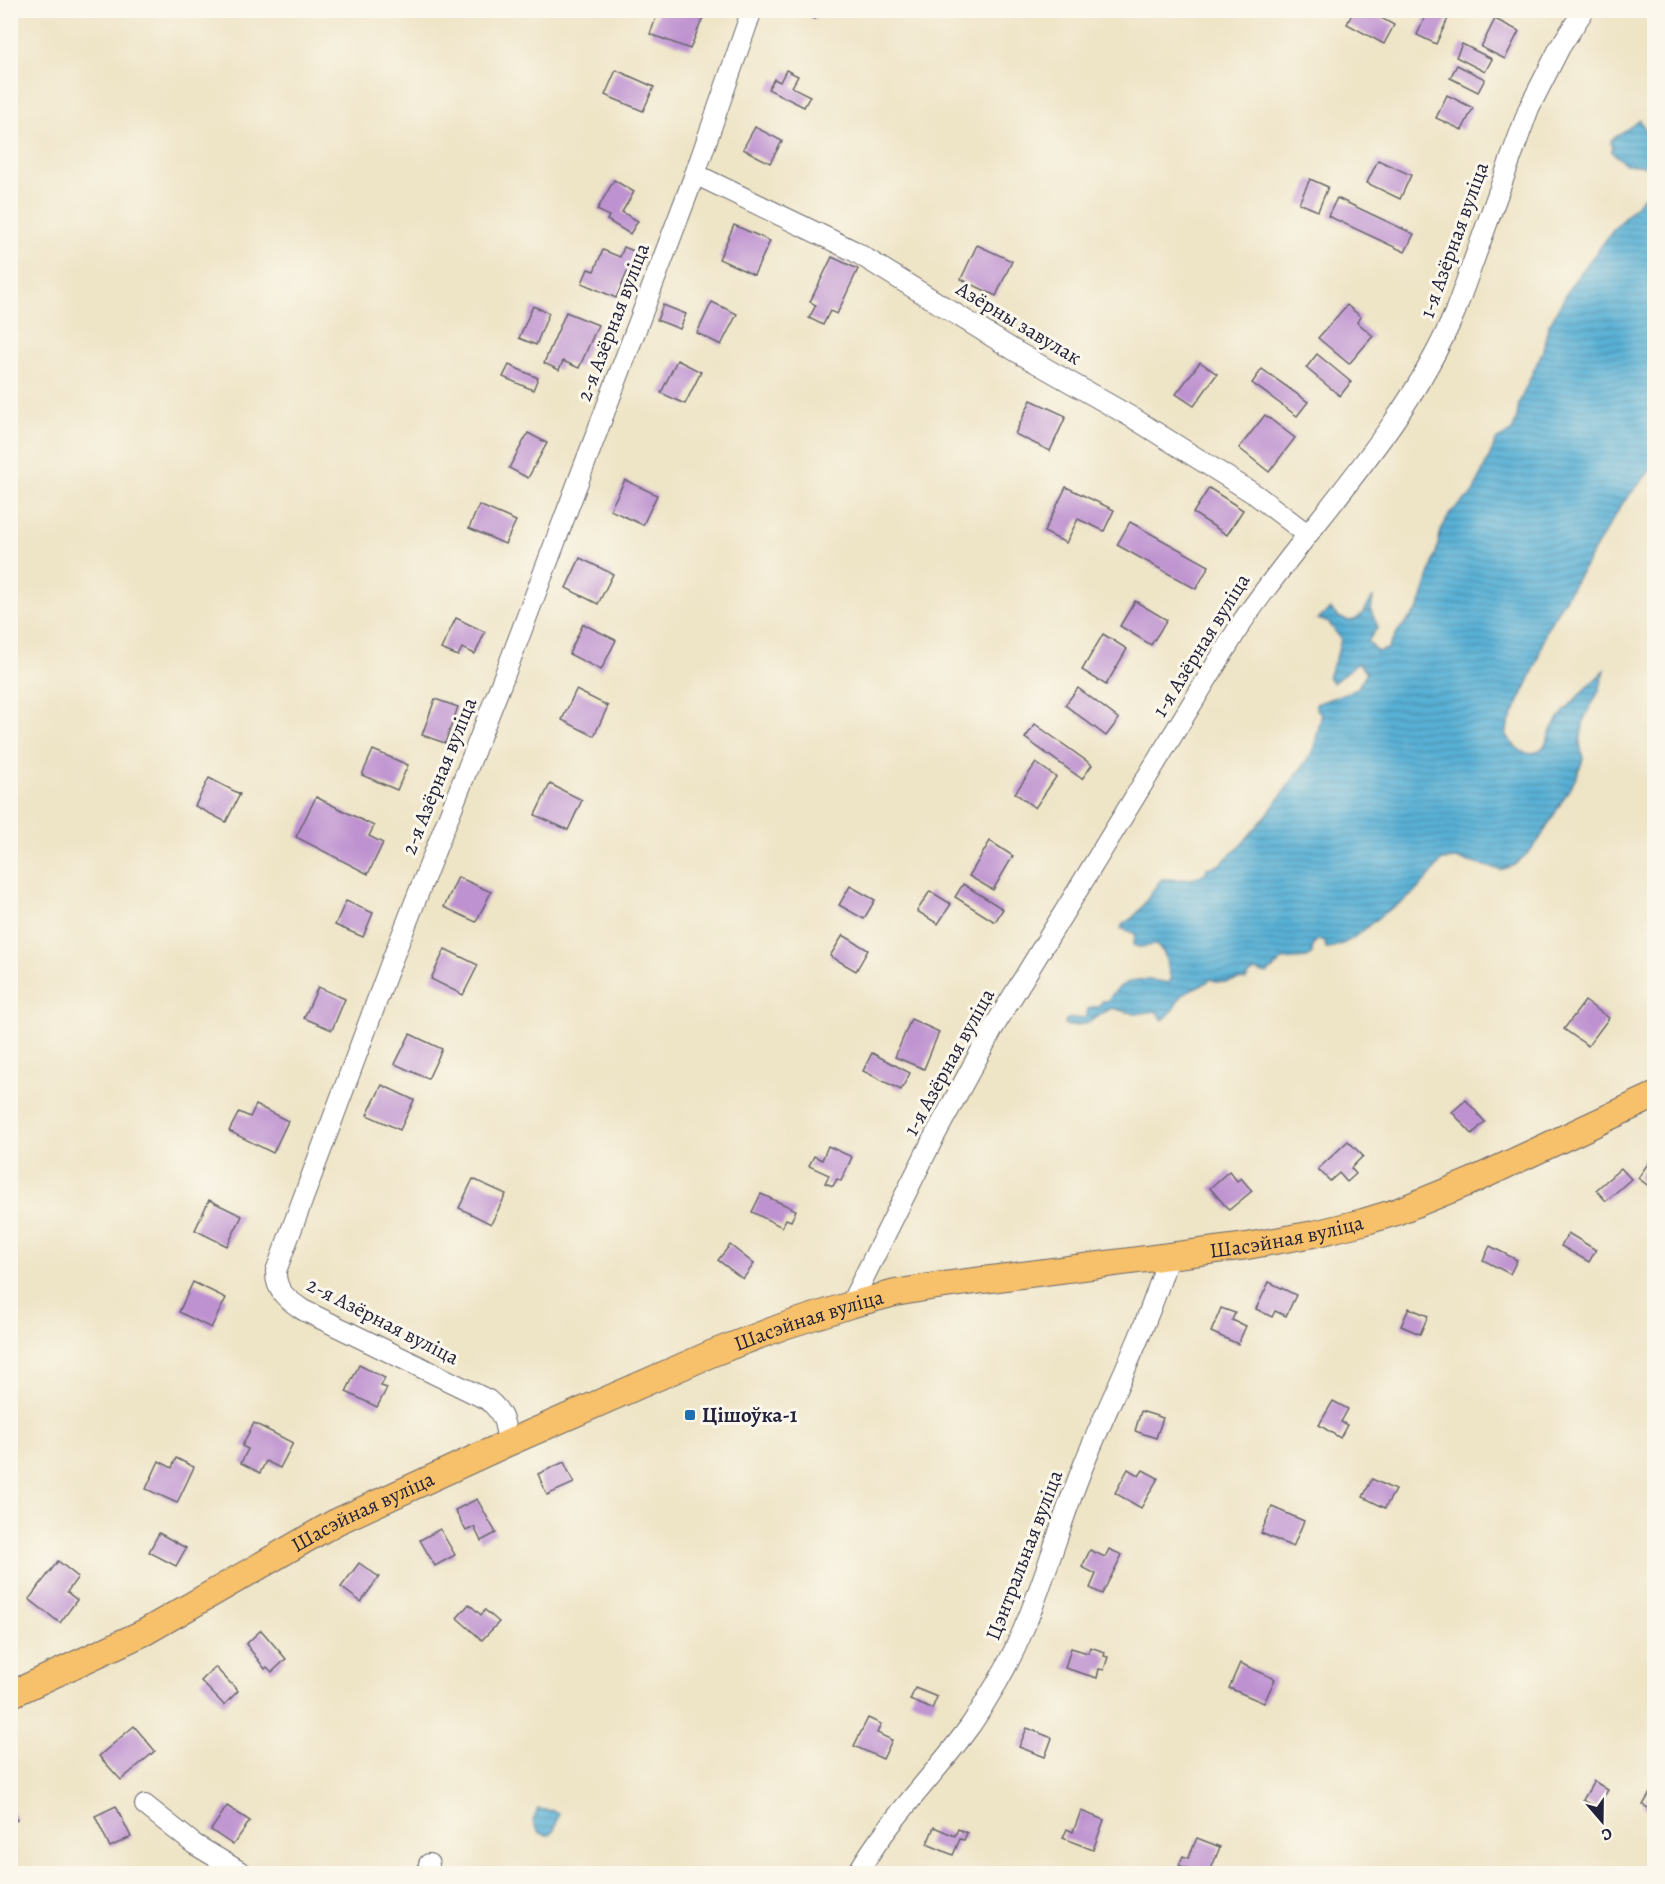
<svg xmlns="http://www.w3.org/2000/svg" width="1665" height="1884" font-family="Alegreya,serif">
<defs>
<pattern id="water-rules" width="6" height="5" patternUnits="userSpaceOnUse" patternTransform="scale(1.5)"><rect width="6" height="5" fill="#58b0d5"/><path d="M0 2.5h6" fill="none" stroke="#488fae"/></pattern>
</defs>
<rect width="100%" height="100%" fill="#fbf7ec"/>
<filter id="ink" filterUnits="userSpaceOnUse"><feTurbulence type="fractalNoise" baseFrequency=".0167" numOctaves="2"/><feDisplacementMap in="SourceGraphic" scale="12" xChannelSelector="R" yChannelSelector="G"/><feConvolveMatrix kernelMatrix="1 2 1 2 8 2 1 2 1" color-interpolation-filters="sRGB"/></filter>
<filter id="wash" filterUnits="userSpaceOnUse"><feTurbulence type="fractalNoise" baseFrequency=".008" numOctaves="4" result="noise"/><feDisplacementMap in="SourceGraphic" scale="24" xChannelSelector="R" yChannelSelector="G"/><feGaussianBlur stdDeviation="1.35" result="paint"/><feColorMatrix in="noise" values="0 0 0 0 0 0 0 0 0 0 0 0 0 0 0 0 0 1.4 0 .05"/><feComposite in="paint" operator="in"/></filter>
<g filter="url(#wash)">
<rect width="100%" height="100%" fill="#eee4c6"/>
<!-- water -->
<g fill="url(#water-rules)" stroke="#3d6988" stroke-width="1.5">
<polygon points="1640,120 1649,137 1654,136 1654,172 1645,166 1626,164 1612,152 1611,140"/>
<path d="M1654,176V466L1622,504L1546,630L1536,665L1508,725L1506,736C1513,744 1521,755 1532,753C1548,750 1547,736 1554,725C1568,705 1587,687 1605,670L1599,691L1584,719L1580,743L1583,759L1577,776L1539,840L1528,853L1514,865L1501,870L1457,859L1442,860C1433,873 1421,887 1408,898C1401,904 1392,907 1384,913C1366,926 1350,947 1326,948L1325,942L1319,939L1313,944L1312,953L1307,958L1282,960L1267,974L1255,971L1249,975L1246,980C1233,977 1230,987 1211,979C1203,986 1193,987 1185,993C1175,1002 1175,1011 1163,1020L1156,1011L1135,1014L1112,1008C1095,1016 1089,1026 1068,1026L1065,1024L1066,1020C1073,1016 1080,1021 1086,1017L1088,1009L1092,1007H1097L1103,1001H1108C1123,975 1143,978 1169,983L1171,979L1164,953L1156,945L1139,947L1133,945L1136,934L1121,928L1123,924C1143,914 1147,895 1162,879C1177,879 1193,882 1206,873L1207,868L1219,865L1241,845L1270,811L1313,752L1322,714L1316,709V704L1357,689L1367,672L1358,663L1333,683L1328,677L1337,655L1341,639L1329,623L1318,619L1330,609C1352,632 1361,618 1373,597L1371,611L1378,627L1368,641L1377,652L1388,649L1398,631L1419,608L1436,553L1441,530L1451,512L1473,493L1497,439L1512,432L1517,417L1519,403L1543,350L1548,327L1572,284L1615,228L1648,192Z"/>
<path d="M538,1809L554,1811L559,1814L554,1830L549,1835C540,1835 536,1830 533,1821Z"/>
</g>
<g id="blocks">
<!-- building -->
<g fill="#be92d0">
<polygon points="659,10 706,10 690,49 650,34"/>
<polygon points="801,10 819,10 815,19 800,13"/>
<polygon points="1354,10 1367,10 1394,25 1384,44 1347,24"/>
<polygon points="1428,10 1452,10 1436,44 1417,35"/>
<polygon points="1495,19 1519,31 1505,59 1481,47"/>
<polygon points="1462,44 1492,59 1485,72 1456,57"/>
<polygon points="1457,65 1485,79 1478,92 1450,78"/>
<polygon points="616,70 654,87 643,111 605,95"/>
<polygon points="786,70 798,76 792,87 810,96 804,107 768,89 774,79 780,82"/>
<polygon points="1447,95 1473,108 1462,130 1436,118"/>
<polygon points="755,127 782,141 770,163 743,149"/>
<polygon points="1378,160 1411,175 1400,199 1367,183"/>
<polygon points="1310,179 1328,187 1318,211 1299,203"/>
<polygon points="614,180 634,192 622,212 638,221 630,234 607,220 609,216 597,210"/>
<polygon points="1337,198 1414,234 1405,252 1328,216"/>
<polygon points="734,225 770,241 754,275 719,259"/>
<polygon points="977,245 1012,261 996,296 961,279"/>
<polygon points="624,247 636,252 616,298 582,283 588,269 594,271 603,250 620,257"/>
<polygon points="832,257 858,269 837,314 830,311 823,325 809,318 816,305 810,302"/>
<polygon points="712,302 737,314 721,345 697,333"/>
<polygon points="663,305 686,314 680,329 657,320"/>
<polygon points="1347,305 1361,317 1357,322 1373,336 1349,364 1318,338"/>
<polygon points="533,306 549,313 536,345 519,338"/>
<polygon points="566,312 598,325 579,368 563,361 559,370 544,363"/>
<polygon points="1317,354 1351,382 1340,396 1306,368"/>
<polygon points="677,360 701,372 685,404 661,393"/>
<polygon points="1200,362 1217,374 1194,406 1176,394"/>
<polygon points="509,365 538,378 533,390 503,377"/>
<polygon points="1262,369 1308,402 1297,416 1252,383"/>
<polygon points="1031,400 1066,416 1050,451 1015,434"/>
<polygon points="1265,415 1295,438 1269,472 1239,448"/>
<polygon points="528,433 547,443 528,478 509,468"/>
<polygon points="625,480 657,495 643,525 610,510"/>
<polygon points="1066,487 1114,510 1104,531 1078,519 1066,543 1044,532"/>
<polygon points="1209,488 1243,510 1227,535 1193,513"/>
<polygon points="479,505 516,521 505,544 469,528"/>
<polygon points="1130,522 1209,566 1196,589 1117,545"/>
<polygon points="580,558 613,574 598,604 566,588"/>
<polygon points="1135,601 1167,620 1151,645 1120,626"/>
<polygon points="456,618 485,632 475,654 462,648 458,656 441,649"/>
<polygon points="583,624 616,640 601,670 569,654"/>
<polygon points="1103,634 1127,649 1106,685 1082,670"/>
<polygon points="1078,688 1119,719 1106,736 1065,705"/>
<polygon points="576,690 608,706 594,736 562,720"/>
<polygon points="435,699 458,707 445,743 422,735"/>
<polygon points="1035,724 1092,765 1082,779 1025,738"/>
<polygon points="373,750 408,765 397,790 362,775"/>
<polygon points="1036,763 1056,777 1035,808 1015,793"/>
<polygon points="209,778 240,794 226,822 195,806"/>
<polygon points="550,784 582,800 568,830 535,815"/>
<polygon points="316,797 374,826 369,836 383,843 368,874 296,837"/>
<polygon points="990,841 1013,856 993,890 969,876"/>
<polygon points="458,877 491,892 476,922 444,907"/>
<polygon points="963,884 1003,909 995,922 955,897"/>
<polygon points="850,886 875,900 864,919 839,905"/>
<polygon points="930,891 951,904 938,924 917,911"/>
<polygon points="346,901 373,913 363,937 335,925"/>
<polygon points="843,935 868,950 856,971 830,956"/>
<polygon points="445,949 478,965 463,995 431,979"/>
<polygon points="318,987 345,999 332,1030 304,1018"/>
<polygon points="1585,1001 1609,1018 1588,1046 1564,1029"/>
<polygon points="911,1019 939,1032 924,1069 895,1057"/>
<polygon points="410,1034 442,1049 428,1079 395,1064"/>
<polygon points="872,1053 910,1073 901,1090 863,1071"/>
<polygon points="382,1085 414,1100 400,1130 367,1115"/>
<polygon points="1466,1100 1485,1122 1472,1134 1452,1112"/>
<polygon points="256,1105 288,1121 273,1153 229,1131 239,1112 250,1117"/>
<polygon points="1348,1141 1363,1156 1351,1168 1356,1174 1347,1182 1339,1173 1330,1181 1318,1169"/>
<polygon points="828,1146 852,1157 841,1181 837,1179 833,1186 825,1183 829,1175 809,1166 814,1156 822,1160"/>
<polygon points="1649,1162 1654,1165 1654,1190 1638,1178"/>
<polygon points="1621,1168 1631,1179 1606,1201 1596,1190"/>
<polygon points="1229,1171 1237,1181 1241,1178 1252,1191 1229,1210 1210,1188"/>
<polygon points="473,1179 506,1194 491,1224 459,1208"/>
<polygon points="761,1194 796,1210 791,1221 786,1219 782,1227 752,1212"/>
<polygon points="209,1200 242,1216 227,1246 195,1230"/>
<polygon points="1568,1233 1596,1250 1589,1262 1561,1246"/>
<polygon points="730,1245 754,1264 743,1279 718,1260"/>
<polygon points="1490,1246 1517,1260 1510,1274 1483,1260"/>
<polygon points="193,1282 226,1298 211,1328 179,1312"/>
<polygon points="1269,1282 1296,1295 1286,1316 1275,1311 1272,1317 1256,1309"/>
<polygon points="1221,1308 1235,1313 1232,1320 1246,1326 1238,1344 1211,1332"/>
<polygon points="1409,1308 1428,1316 1420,1334 1401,1326"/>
<polygon points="359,1365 385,1378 381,1386 387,1388 377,1407 346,1392"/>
<polygon points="1333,1401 1348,1409 1341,1422 1347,1425 1340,1438 1319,1425"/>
<polygon points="1141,1411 1163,1418 1156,1438 1135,1431"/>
<polygon points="254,1423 293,1443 280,1468 266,1461 260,1473 241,1463 248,1449 242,1446"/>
<polygon points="176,1458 194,1467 177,1503 146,1489 159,1461 172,1468"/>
<polygon points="564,1462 574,1483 547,1495 538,1474"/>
<polygon points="1128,1469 1139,1476 1143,1470 1158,1478 1141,1508 1115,1493"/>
<polygon points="1372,1479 1395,1490 1385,1508 1363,1497"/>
<polygon points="477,1499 496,1533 481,1541 474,1527 466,1531 455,1510"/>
<polygon points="1272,1507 1304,1521 1293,1547 1261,1533"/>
<polygon points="440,1529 455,1555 435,1566 420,1540"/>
<polygon points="159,1533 186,1548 176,1566 149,1552"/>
<polygon points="1109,1549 1122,1555 1102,1594 1090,1588 1096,1574 1082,1567 1090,1550 1105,1557"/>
<polygon points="58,1561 78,1577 67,1592 77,1600 60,1623 29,1599"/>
<polygon points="359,1563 379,1577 361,1602 341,1587"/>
<polygon points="469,1604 481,1615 485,1610 499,1622 482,1640 457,1618"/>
<polygon points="261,1630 286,1659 272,1672 267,1667 265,1669 246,1644"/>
<polygon points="1090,1647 1105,1652 1104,1656 1108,1657 1104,1670 1099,1669 1097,1678 1065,1668 1071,1648 1088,1653"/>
<polygon points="1240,1663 1275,1679 1264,1703 1229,1688"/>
<polygon points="215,1667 238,1691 224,1705 201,1681"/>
<polygon points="915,1688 937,1697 932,1709 910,1700"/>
<polygon points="868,1718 881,1724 877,1733 892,1740 883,1759 854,1746"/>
<polygon points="134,1726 155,1751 121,1780 99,1756"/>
<polygon points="1027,1728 1052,1738 1045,1757 1019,1747"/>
<polygon points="1594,1781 1608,1790 1597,1808 1583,1800"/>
<polygon points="1654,1786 1654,1812 1643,1805"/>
<polygon points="10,1806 17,1820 10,1823"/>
<polygon points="116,1806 131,1837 110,1847 95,1816"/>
<polygon points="227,1806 250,1821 233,1845 211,1830"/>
<polygon points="1081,1811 1104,1820 1093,1850 1063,1838 1067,1829 1073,1832"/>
<polygon points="934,1827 955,1836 958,1829 967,1833 964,1840 960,1839 953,1855 927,1844"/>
<polygon points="1197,1838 1220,1847 1209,1874 1201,1874 1179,1865 1183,1856 1188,1858"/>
</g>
</g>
</g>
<g filter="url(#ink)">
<use href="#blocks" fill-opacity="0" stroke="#69666c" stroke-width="1.5"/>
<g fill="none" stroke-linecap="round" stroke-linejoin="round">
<defs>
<g id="minor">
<polyline points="695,174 854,251 1017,352 1133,418 1256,495 1307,534"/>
<path d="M850,1305L933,1139L995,1025L1242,622C1313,519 1406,429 1455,312L1529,108L1560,47L1584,10"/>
<path d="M508,1443C505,1424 504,1413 488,1400L303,1310C288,1300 275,1291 276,1271L392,960L510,661L695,174L752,10"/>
<polyline points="145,1805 194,1844 244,1874"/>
<polyline points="428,1874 429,1864"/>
<path d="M857,1874C888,1820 934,1776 970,1726C980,1712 988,1697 997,1683C1037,1614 1054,1537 1084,1464C1112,1395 1147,1329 1168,1257"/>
</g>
<g id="major">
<path id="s1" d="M10,1695L145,1632L336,1522L508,1443L713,1353L784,1326L850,1305L895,1293L936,1286L1247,1246L1314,1234L1363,1222L1396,1212L1472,1181L1654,1096"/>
</g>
</defs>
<!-- minor casing -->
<use href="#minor" stroke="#69666c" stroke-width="22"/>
<!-- major casing -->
<use href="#major" stroke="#69666c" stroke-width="28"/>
<!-- minor -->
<use href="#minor" stroke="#fff" stroke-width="20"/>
<!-- major -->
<use href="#major" stroke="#f7c06b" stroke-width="26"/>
</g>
</g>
<!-- markers -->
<rect fill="#1f6fb2" stroke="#fbf7ec" stroke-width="2" x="684" y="1409" width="12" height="12" rx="3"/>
<g text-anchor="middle" stroke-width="6" stroke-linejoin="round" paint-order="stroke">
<!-- street labels -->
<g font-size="21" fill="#22223b" stroke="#fbf7ec">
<text transform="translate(1454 240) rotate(-70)" y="7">1-я Азёрная вуліца</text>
<text transform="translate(613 322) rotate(-69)" y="7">2-я Азёрная вуліца</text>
<text transform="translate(1019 323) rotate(31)" y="7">Азёрны завулак</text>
<text transform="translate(1201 645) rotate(-58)" y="7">1-я Азёрная вуліца</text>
<text transform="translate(439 776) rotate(-68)" y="7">2-я Азёрная вуліца</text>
<text transform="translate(949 1062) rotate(-61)" y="7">1-я Азёрная вуліца</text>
<text dy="7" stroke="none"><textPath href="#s1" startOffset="1370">Шасэйная вуліца</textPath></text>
<text transform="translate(383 1321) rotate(27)" y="7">2-я Азёрная вуліца</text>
<text dy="7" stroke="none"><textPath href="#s1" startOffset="884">Шасэйная вуліца</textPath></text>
<text dy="7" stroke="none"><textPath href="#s1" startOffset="398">Шасэйная вуліца</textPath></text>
<text transform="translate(1024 1555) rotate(-69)" y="7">Цэнтральная вуліца</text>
</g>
<!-- poi labels -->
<g font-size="21" font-weight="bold" fill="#22223b" stroke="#fbf7ec" text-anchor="start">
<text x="702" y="1422">Цішоўка-1</text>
</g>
</g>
<!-- margin -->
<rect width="1665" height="1884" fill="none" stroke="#fbf7ec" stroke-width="36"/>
<!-- north arrow -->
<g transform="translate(1602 1821) rotate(160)" stroke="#fbf7ec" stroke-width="4.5" paint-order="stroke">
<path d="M0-4.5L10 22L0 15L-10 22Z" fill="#22223b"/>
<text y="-9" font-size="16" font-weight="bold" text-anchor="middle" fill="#22223b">С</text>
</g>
</svg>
